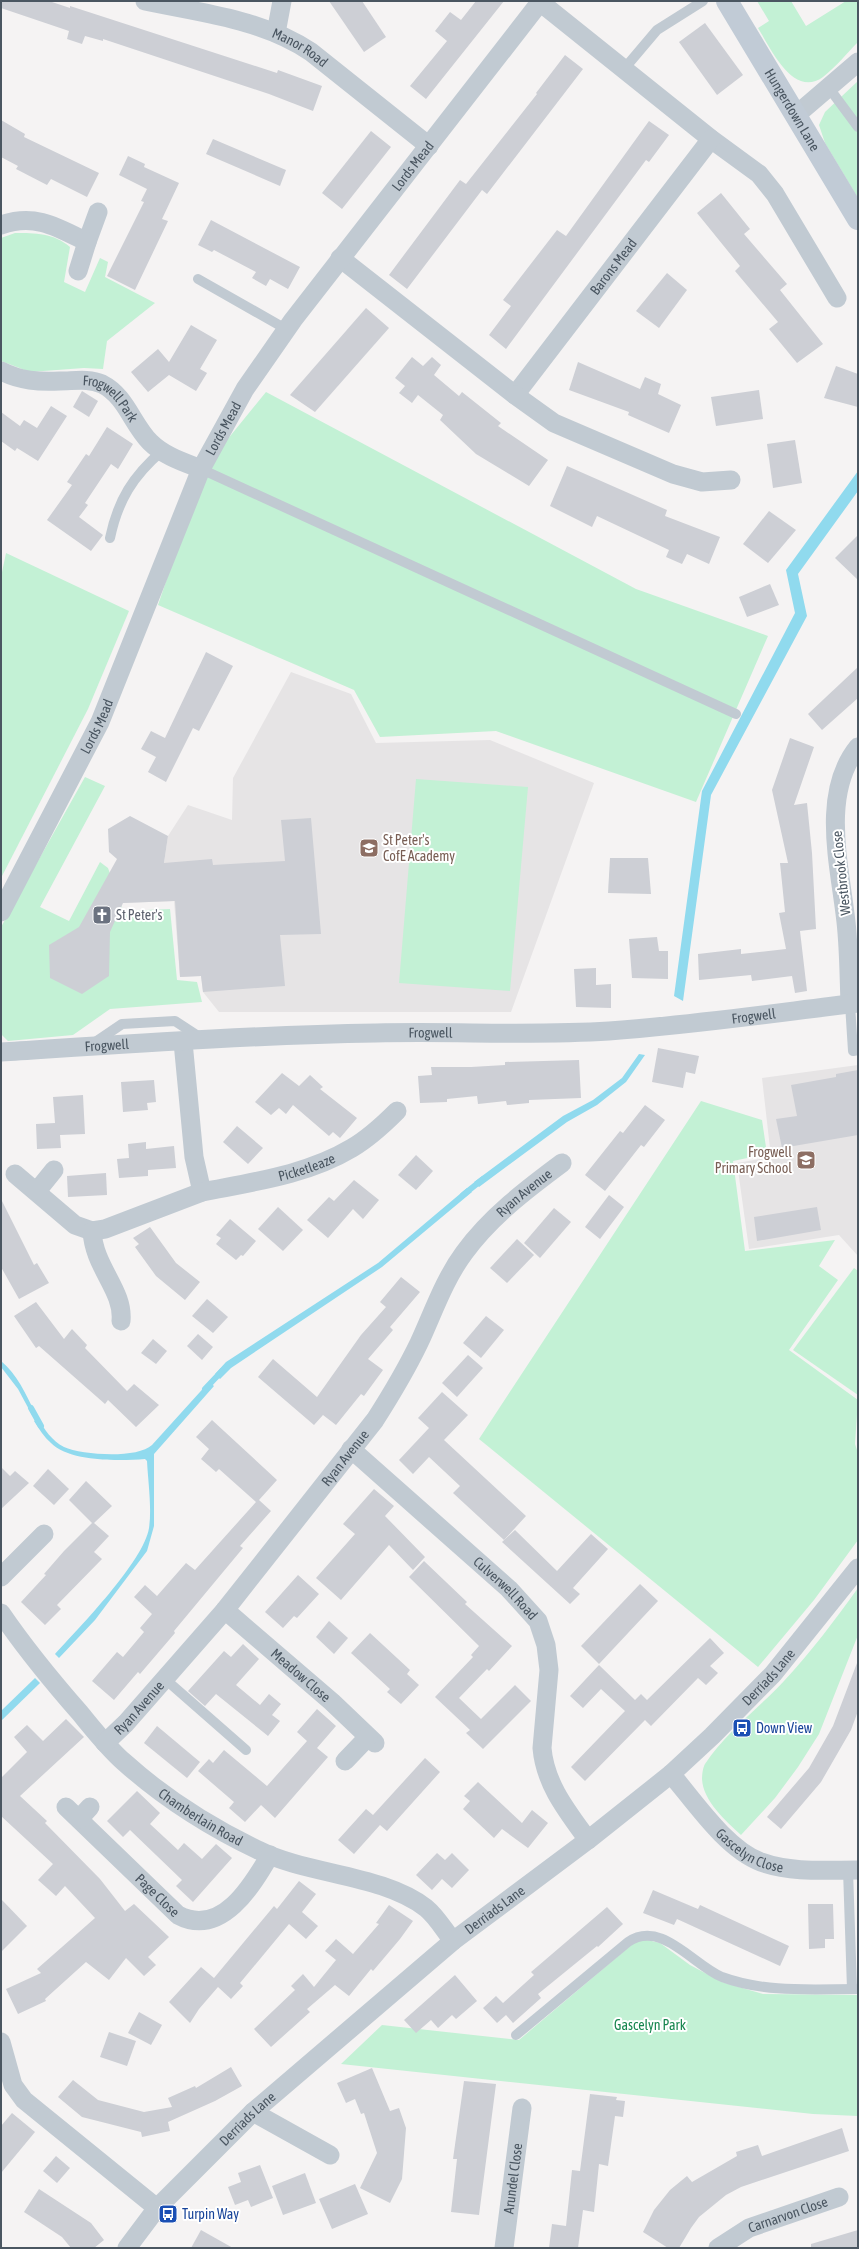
<svg xmlns="http://www.w3.org/2000/svg" width="859" height="2249" font-family="'Asap Condensed',sans-serif">
<rect width="100%" height="100%" fill="#f5f3f3"/>
<!-- education -->
<g fill="#e6e4e5">
<polygon points="291,672 351,694 376,743 490,740 594,783 511,1012 219,1012 203,992 201,976 180,977 174,901 123,903 164,863 168,836 188,805 232,820 233,778"/>
<polygon points="858,1065 858,1256 839,1235 749,1249 737,1163 771,1157 762,1078"/>
</g>
<!-- green -->
<g fill="#c3f1d5">
<path d="M757,1H791L806,26L846,1H858V42C847,53 836,67 823,77C793,99 770,47 758,28L769,21Z"/>
<polygon points="858,81 858,198 825,143 819,125 825,112"/>
<path d="M15,233C35,233 54,233 70,247L64,282L85,292L100,258L108,262L105,277L155,303L107,341L103,369L84,368L30,372L1,361V238Z"/>
<polygon points="266,392 636,589 768,636 696,802 496,731 380,737 354,690 158,605 205,467"/>
<polygon points="6,553 129,611 88,709 1,878 1,577"/>
<polygon points="85,777 105,786 40,907 69,921 100,862 108,868 123,911 170,909 177,980 197,982 202,1002 110,1009 73,1035 8,1041 1,1034 1,927"/>
<polygon points="416,779 528,787 510,991 399,983"/>
<polygon points="701,1101 762,1120 767,1154 733,1161 745,1251 835,1240 819,1266 838,1280 789,1350 858,1400 855,1444 858,1453 858,1540 814,1600 758,1667 479,1439"/>
<polygon points="854,1268 858,1271 858,1395 793,1350"/>
<path d="M858,1588V1635L819,1734L798,1767L775,1798L741,1835C726,1821 703,1801 702,1779C702,1774 703,1767 705,1764C725,1733 759,1708 784,1681C811,1652 835,1620 858,1588Z"/>
<polygon points="643,1939 660,1943 690,1965 722,1982 763,1994 858,1995 858,2116 813,2114 341,2064 382,2025 519,2040 636,1941"/>
</g>
<!-- water -->
<g fill="#90daee">
<polygon points="858,471 858,491 798,574 807,616 711,795 683,1001 674,996 702,791 795,613 786,570"/>
<polygon points="639,1054 645,1055 626,1082 597,1105 567,1122 479,1187 474,1182 563,1116 593,1100 622,1078"/>
<polygon points="467,1188 472,1192 382,1267 231,1368 220,1379 215,1374 226,1362 378,1263"/>
<path d="M1,1361C17,1374 26,1394 35,1413L32,1415L18,1389L1,1367Z"/>
<path d="M209,1382L214,1386L154,1454V1526L147,1551L95,1620L59,1658L55,1654C79,1628 144,1561 149,1528C152,1508 148,1481 147,1461L145,1459C119,1461 70,1462 51,1443C44,1437 39,1429 34,1421L38,1418C44,1429 52,1441 64,1447C82,1455 137,1459 152,1445Z"/>
<polygon points="35,1678 40,1683 1,1721 1,1711"/>
</g>
<g fill="none" stroke-linecap="round" stroke-linejoin="round">
<!-- stream -->
<g stroke="#90daee" stroke-width="6">
<polyline points="463,1195 483,1179"/>
<polyline points="205,1389 222,1371"/>
<polyline points="31,1408 41,1426"/>
</g>
</g>
<!-- building -->
<g fill="#cdcfd5">
<polygon points="1,1 49,1 70,8 70,6 277,73 278,70 322,86 313,111 269,94 103,39 103,41 85,36 82,44 67,39 69,31 1,8"/>
<polygon points="329,1 362,1 386,37 364,52"/>
<polygon points="476,1 504,1 426,99 410,86 447,41 435,31 450,12 461,20"/>
<polygon points="705,23 743,75 717,95 679,42"/>
<polygon points="565,55 583,69 487,194 482,190 407,289 389,275 460,180 466,184 537,94 536,93"/>
<polygon points="1,120 25,134 24,137 99,173 87,197 51,179 47,185 16,169 18,166 1,157"/>
<polygon points="649,121 669,135 649,162 646,160 506,349 489,335 511,306 503,300 557,230 566,236"/>
<polygon points="371,131 391,147 342,209 322,193"/>
<polygon points="213,139 286,170 280,186 206,154"/>
<polygon points="128,156 145,164 144,167 179,183 162,219 168,221 135,290 107,276 144,202 141,201 147,189 119,175"/>
<polygon points="721,193 750,229 744,234 787,284 780,290 823,344 797,363 769,329 778,322 735,271 740,266 697,213"/>
<polygon points="211,220 300,267 288,289 270,279 266,286 252,278 256,272 214,250 212,252 198,245"/>
<polygon points="667,273 687,290 659,328 636,311"/>
<polygon points="366,308 389,328 315,412 290,395"/>
<polygon points="191,325 217,340 200,369 207,373 196,391 169,375 148,392 131,372 158,349 169,362"/>
<polygon points="412,357 423,366 432,357 441,365 434,375 459,396 462,392 501,423 498,426 548,460 529,486 476,454 440,420 443,415 418,395 412,403 399,393 405,386 395,378"/>
<polygon points="578,362 640,389 645,377 661,384 658,394 681,405 669,433 628,415 629,412 569,390"/>
<polygon points="836,366 858,374 858,407 824,398"/>
<polygon points="759,390 763,419 716,426 711,397"/>
<polygon points="82,391 98,401 89,417 73,407"/>
<polygon points="51,406 67,416 38,461 17,448 15,451 1,441 1,412 20,426 24,420 37,428"/>
<polygon points="107,427 133,444 118,469 111,464 85,503 88,505 79,517 103,535 91,551 47,520 72,485 67,482 86,454 89,456"/>
<polygon points="795,440 802,483 773,488 767,444"/>
<polygon points="567,466 667,510 665,516 720,537 709,564 687,554 682,564 666,557 669,550 597,516 592,527 550,506"/>
<polygon points="769,511 796,530 768,563 743,544"/>
<polygon points="858,535 858,580 835,558"/>
<polygon points="770,584 779,605 747,617 739,597"/>
<polygon points="206,652 233,666 199,731 193,728 166,782 148,772 156,757 141,749 151,731 165,738"/>
<polygon points="858,667 858,698 822,730 808,714"/>
<polygon points="790,738 814,747 794,805 807,803 812,853 816,929 800,931 807,991 795,993 792,976 752,981 751,975 699,980 698,954 741,949 741,954 786,949 779,913 785,912 780,863 788,863 772,790"/>
<polygon points="130,816 168,836 164,863 212,859 213,865 285,861 281,820 311,818 321,934 280,935 285,986 203,992 201,976 180,977 175,901 123,903 110,932 109,976 82,994 50,978 49,945 79,927 117,859 109,852 108,829"/>
<polygon points="610,858 648,858 651,894 608,893"/>
<polygon points="657,937 659,951 668,951 668,979 632,978 629,939"/>
<polygon points="596,968 596,985 611,984 611,1008 576,1007 574,969"/>
<polygon points="658,1048 699,1056 695,1074 686,1072 683,1088 652,1082"/>
<polygon points="579,1060 581,1098 529,1100 529,1103 507,1105 506,1101 478,1104 477,1096 447,1099 447,1102 420,1103 418,1076 432,1075 431,1067 471,1067 505,1065 505,1062"/>
<polygon points="858,1070 858,1135 782,1148 776,1119 797,1116 791,1085 836,1077 836,1074"/>
<polygon points="282,1073 299,1086 310,1075 323,1087 320,1089 357,1118 340,1138 333,1132 329,1136 293,1105 286,1114 279,1108 271,1115 255,1102"/>
<polygon points="154,1080 156,1102 147,1103 148,1110 123,1112 121,1082"/>
<polygon points="83,1095 85,1134 60,1135 61,1148 37,1149 36,1124 55,1123 53,1097"/>
<polygon points="645,1105 665,1120 644,1147 641,1145 605,1191 585,1175 620,1131 623,1133"/>
<polygon points="237,1126 263,1148 248,1164 223,1142"/>
<polygon points="146,1142 146,1149 174,1146 176,1168 148,1170 148,1176 119,1178 117,1159 129,1158 128,1144"/>
<polygon points="416,1155 433,1171 416,1190 398,1175"/>
<polygon points="106,1173 107,1195 68,1197 67,1176"/>
<polygon points="354,1180 379,1200 363,1219 353,1209 328,1238 307,1220 329,1197 334,1201"/>
<polygon points="609,1195 624,1207 600,1239 585,1227"/>
<polygon points="1,1199 34,1265 37,1263 49,1283 19,1299 1,1267"/>
<polygon points="278,1207 303,1230 283,1251 258,1229"/>
<polygon points="817,1207 821,1230 757,1241 754,1217"/>
<polygon points="554,1208 571,1222 540,1258 524,1243"/>
<polygon points="230,1219 256,1241 243,1256 241,1255 236,1260 216,1244 221,1238 216,1235"/>
<polygon points="150,1227 176,1263 200,1282 185,1300 156,1276 135,1247 139,1244 133,1238"/>
<polygon points="517,1239 534,1255 507,1283 490,1268"/>
<polygon points="401,1277 420,1292 390,1327 393,1330 368,1359 383,1370 364,1396 361,1394 336,1425 323,1415 314,1425 258,1377 273,1359 317,1397 361,1335 386,1307 380,1302"/>
<polygon points="207,1299 228,1317 213,1333 192,1316"/>
<polygon points="36,1302 64,1339 72,1329 87,1345 85,1348 127,1391 134,1384 159,1405 136,1427 108,1400 105,1404 39,1346 36,1348 14,1316"/>
<polygon points="486,1316 504,1330 481,1358 463,1343"/>
<polygon points="198,1334 213,1347 202,1360 187,1346"/>
<polygon points="153,1339 167,1351 156,1364 141,1353"/>
<polygon points="468,1355 483,1368 457,1397 442,1383"/>
<polygon points="442,1392 468,1415 444,1440 526,1516 504,1540 453,1493 460,1486 429,1457 413,1474 399,1460 429,1428 418,1418"/>
<polygon points="212,1420 277,1480 259,1500 271,1511 240,1546 243,1548 174,1631 175,1633 140,1674 138,1672 114,1700 92,1681 117,1652 123,1657 144,1632 140,1628 152,1614 134,1597 145,1585 157,1596 186,1563 195,1570 256,1502 219,1469 216,1472 201,1459 209,1449 196,1437"/>
<polygon points="1,1467 10,1476 15,1471 29,1483 1,1509"/>
<polygon points="48,1469 69,1489 54,1505 33,1486"/>
<polygon points="86,1481 112,1506 94,1523 109,1536 94,1552 102,1559 57,1605 61,1609 45,1625 21,1602 46,1575 44,1574 64,1551 92,1523 69,1500"/>
<polygon points="374,1489 394,1506 385,1516 425,1557 413,1570 389,1545 341,1600 316,1578 355,1534 343,1524"/>
<polygon points="515,1530 557,1571 591,1534 608,1549 573,1588 580,1594 570,1604 502,1542"/>
<polygon points="424,1561 467,1602 465,1604 512,1646 489,1671 487,1669 459,1698 481,1719 515,1685 531,1701 483,1749 466,1733 470,1730 435,1697 473,1657 471,1655 479,1646 409,1577"/>
<polygon points="298,1575 319,1594 297,1618 294,1616 283,1628 265,1612"/>
<polygon points="640,1584 658,1601 599,1664 581,1646"/>
<polygon points="329,1621 348,1638 334,1654 316,1637"/>
<polygon points="370,1633 410,1670 407,1674 419,1685 401,1704 387,1692 390,1689 351,1653"/>
<polygon points="710,1638 724,1653 710,1666 718,1673 706,1685 698,1678 651,1726 645,1720 585,1781 571,1767 625,1711 601,1689 583,1708 570,1696 599,1665 635,1700 641,1694 647,1700"/>
<polygon points="243,1644 259,1659 236,1685 260,1705 269,1694 281,1704 272,1715 280,1721 268,1736 216,1694 205,1706 188,1691 224,1651 231,1657"/>
<polygon points="857,1663 858,1711 851,1730 821,1782 781,1829 767,1817 809,1768 833,1726"/>
<polygon points="317,1709 336,1726 317,1748 328,1757 275,1818 261,1805 245,1822 229,1808 234,1802 198,1771 209,1759 213,1763 224,1750 267,1786 307,1741 297,1732"/>
<polygon points="66,1719 84,1737 20,1796 47,1821 45,1823 100,1879 125,1911 134,1904 169,1937 148,1957 156,1965 144,1976 126,1958 109,1980 86,1962 45,1999 46,2001 18,2014 6,1989 41,1973 37,1969 95,1918 65,1886 56,1896 38,1880 53,1864 1,1816 1,1778 27,1752 14,1737 27,1725 43,1741"/>
<polygon points="157,1726 200,1762 187,1778 144,1743"/>
<polygon points="425,1758 440,1772 387,1831 380,1825 354,1854 338,1840 366,1809 373,1815"/>
<polygon points="478,1782 522,1823 532,1810 548,1823 528,1848 502,1829 494,1838 463,1809 470,1801 464,1796"/>
<polygon points="137,1791 160,1813 150,1824 178,1850 184,1843 202,1859 216,1844 232,1858 193,1902 176,1886 182,1880 130,1830 123,1837 107,1821"/>
<polygon points="437,1853 445,1860 452,1853 469,1870 452,1888 442,1879 432,1890 416,1875"/>
<polygon points="299,1881 316,1894 302,1912 318,1926 306,1939 289,1924 240,1983 243,1986 231,1999 218,1987 199,2009 190,2023 169,2002 201,1967 214,1978 274,1906 277,1909"/>
<polygon points="653,1890 698,1909 700,1905 789,1946 780,1966 677,1919 674,1925 643,1913"/>
<polygon points="1,1899 27,1926 1,1952"/>
<polygon points="808,1904 833,1904 834,1939 825,1939 825,1948 809,1949"/>
<polygon points="389,1905 413,1921 400,1939 373,1971 371,1969 349,1996 335,1985 307,2009 310,2012 271,2047 254,2029 295,1990 291,1986 303,1974 314,1987 336,1960 325,1951 336,1939 353,1954 379,1924 376,1923"/>
<polygon points="607,1907 623,1924 598,1947 597,1946 538,1994 541,1998 513,2023 506,2015 497,2023 483,2008 496,1996 503,2003 534,1975 531,1972"/>
<polygon points="455,1975 477,2001 456,2019 452,2015 438,2028 431,2020 416,2033 404,2020"/>
<polygon points="139,2012 162,2025 151,2045 128,2033"/>
<polygon points="109,2032 136,2041 127,2066 100,2057"/>
<polygon points="231,2067 242,2086 215,2101 168,2122 170,2131 142,2137 141,2132 82,2117 58,2097 73,2080 98,2100 144,2112 172,2107 168,2098 195,2086 196,2088"/>
<polygon points="372,2068 390,2111 399,2108 406,2128 402,2179 390,2203 360,2188 377,2153 364,2113 361,2114 355,2099 346,2103 337,2083"/>
<polygon points="464,2081 496,2084 479,2215 451,2212 457,2159 453,2159"/>
<polygon points="590,2094 617,2097 616,2100 625,2101 623,2117 615,2116 608,2166 599,2164 594,2212 583,2210 578,2248 549,2248 552,2224 566,2226 572,2170 580,2171"/>
<polygon points="12,2113 35,2132 1,2173 1,2126"/>
<polygon points="842,2128 849,2151 741,2187 726,2195 699,2217 691,2228 679,2248 668,2248 643,2232 654,2210 670,2190 687,2176 692,2182 737,2156 736,2152 758,2145 762,2156"/>
<polygon points="56,2156 70,2168 57,2183 43,2171"/>
<polygon points="260,2165 273,2198 251,2207 248,2200 235,2205 228,2187 241,2182 238,2173"/>
<polygon points="305,2173 316,2203 283,2215 272,2186"/>
<polygon points="355,2184 368,2214 332,2229 319,2199"/>
<polygon points="39,2189 91,2223 104,2240 94,2248 71,2248 62,2237 24,2212"/>
<polygon points="201,2230 233,2248 191,2248"/>
<polygon points="858,2230 858,2248 811,2248 811,2244"/>
</g>
<g fill="none" stroke-linecap="round" stroke-linejoin="round">
<!-- service -->
<g stroke="#c1cad2" stroke-width="10">
<polyline points="624,69 657,30 703,1"/>
<polyline points="829,88 858,127"/>
<polyline points="198,279 286,329"/>
<polyline points="201,469 736,714"/>
<path d="M110,538C118,500 133,476 162,451"/>
<polyline points="850,1004 853,1051 858,1050"/>
<polyline points="94,1043 122,1024 175,1021 201,1038"/>
<polyline points="165,1679 246,1750"/>
<polyline points="848,1870 852,1989"/>
<path d="M516,2035L628,1942C661,1919 693,1965 722,1977C765,1993 813,1989 858,1989"/>
</g>
<!-- minor -->
<g stroke="#c1cad2" stroke-width="19">
<path id="s1" d="M145,1C201,13 262,19 311,52L429,146"/>
<polyline points="540,2 711,139 759,174 775,194 837,298"/>
<polyline points="276,33 282,1"/>
<polyline points="795,116 858,62"/>
<path d="M1,225C35,213 57,227 87,242L98,212"/>
<path id="s2" d="M340,258L515,395L711,139"/>
<polyline points="78,271 87,242"/>
<path id="s3" d="M1,371C20,381 39,382 60,381C74,381 89,378 102,384C126,396 132,424 150,442C164,456 183,462 201,469"/>
<polyline points="515,395 554,423 673,474 702,482 731,480"/>
<path id="s4" d="M1,912L100,722L201,469L245,389L293,320L541,1"/>
<path d="M850,1004C849,977 849,949 846,922C840,866 820,794 858,747"/>
<path id="s5" d="M183,1042L194,1157L202,1192C252,1182 307,1175 352,1148C369,1138 383,1125 397,1111"/>
<path id="s6" d="M1,1052C126,1044 251,1035 376,1033C454,1031 531,1036 609,1031C693,1025 775,1013 858,1003"/>
<polyline points="15,1174 75,1225 92,1231 105,1229 202,1192"/>
<polyline points="37,1191 54,1170"/>
<path d="M92,1231C94,1268 124,1290 121,1321"/>
<path id="s7" d="M351,1449L509,1589L538,1621L546,1645L549,1670L542,1748C545,1784 567,1811 588,1840"/>
<polyline points="1,1577 44,1534"/>
<path id="s8" d="M225,1610L332,1702L375,1743"/>
<path id="s9" d="M1,1613C25,1648 52,1681 80,1713C94,1730 108,1748 124,1762C164,1798 210,1827 258,1850C307,1875 382,1874 426,1908C437,1917 444,1930 453,1941"/>
<path id="s10" d="M105,1743L126,1723L225,1610L375,1420C391,1395 406,1370 419,1343C433,1313 444,1280 464,1253C490,1217 527,1189 562,1163"/>
<polyline points="345,1761 368,1737"/>
<path id="s11" d="M671,1774C695,1802 726,1849 761,1862C791,1873 827,1870 858,1870"/>
<path id="s12" d="M66,1807L178,1915C221,1938 252,1886 270,1855"/>
<polyline points="79,1819 90,1807"/>
<polyline points="1,2042 13,2085 24,2100 157,2208"/>
<polyline points="253,2112 330,2155"/>
<path id="s13" d="M127,2248L157,2208L253,2112L453,1941L588,1840L671,1774L712,1736L773,1674L858,1568"/>
<path id="s14" d="M504,2248L522,2108"/>
<path id="s15" d="M718,2248L749,2228L839,2197"/>
</g>
<!-- secondary -->
<path stroke="#c1cbd6" stroke-width="22" id="s16" d="M727,1L858,219"/>
</g>
<!-- icons -->
<defs>
<symbol id="school-square" viewBox="-11 -11 22 22"><rect x="-9" y="-9" width="18" height="18" rx="4" fill="#8d6e63" stroke="#fff"/><path d="M0-5L7-2L0 1L-7-2ZM-4 1L0 2.5L4 1V4Q0 6-4 4Z" fill="#fff"/></symbol>
<symbol id="church-square" viewBox="-11 -11 22 22"><rect x="-9" y="-9" width="18" height="18" rx="4" fill="#6b7280" stroke="#fff"/><path d="M-1.2-6h2.4v3.5h3.3v2.4h-3.3V6h-2.4V-.1h-3.3v-2.4h3.3Z" fill="#fff"/></symbol>
<symbol id="bus-square" viewBox="-11 -11 22 22"><rect x="-9" y="-9" width="18" height="18" rx="4" fill="#1a4fb4" stroke="#fff"/><path d="M-5-6H5V4H4V6H2V4H-2V6H-4V4H-5ZM-3.5-4V0h7V-4ZM-3.5 1.2v1.5H-2V1.2ZM2 1.2v1.5H3.5V1.2Z" fill="#fff"/></symbol>
</defs>
<g fill-rule="evenodd">
<use href="#school-square" x="358" y="837" width="22" height="22"/>
<use href="#church-square" x="91" y="904" width="22" height="22"/>
<use href="#school-square" x="795" y="1149" width="22" height="22"/>
<use href="#bus-square" x="731" y="1717" width="22" height="22"/>
<use href="#bus-square" x="157" y="2203" width="22" height="22"/>
</g>
<g text-anchor="middle" stroke-width="4" stroke-linejoin="round" paint-order="stroke">
<!-- street labels -->
<g font-size="14" fill="#4a5661" stroke="#fff">
<text dy="5" stroke="none"><textPath href="#s1" startOffset="163">Manor Road</textPath></text>
<text dy="5" stroke="none"><textPath href="#s16" startOffset="127">Hungerdown Lane</textPath></text>
<text dy="5" stroke="none"><textPath href="#s4" startOffset="857">Lords Mead</textPath></text>
<text dy="5" stroke="none"><textPath href="#s2" startOffset="384">Barons Mead</textPath></text>
<text dy="5" stroke="none"><textPath href="#s3" startOffset="118">Frogwell Park</textPath></text>
<text dy="5" stroke="none"><textPath href="#s4" startOffset="533">Lords Mead</textPath></text>
<text dy="5" stroke="none"><textPath href="#s4" startOffset="209">Lords Mead</textPath></text>
<text transform="translate(841 873) rotate(-96)" y="5">Westbrook Close</text>
<text dy="5" stroke="none"><textPath href="#s6" startOffset="754">Frogwell</textPath></text>
<text dy="5" stroke="none"><textPath href="#s6" startOffset="430">Frogwell</textPath></text>
<text dy="5" stroke="none"><textPath href="#s6" startOffset="106">Frogwell</textPath></text>
<text dy="5" stroke="none"><textPath href="#s5" startOffset="259">Picketleaze</textPath></text>
<text dy="5" stroke="none"><textPath href="#s10" startOffset="696">Ryan Avenue</textPath></text>
<text dy="5" stroke="none"><textPath href="#s10" startOffset="373">Ryan Avenue</textPath></text>
<text dy="5" stroke="none"><textPath href="#s7" startOffset="208">Culverwell Road</textPath></text>
<text dy="5" stroke="none"><textPath href="#s8" startOffset="100">Meadow Close</textPath></text>
<text dy="5" stroke="none"><textPath href="#s13" startOffset="861">Derriads Lane</textPath></text>
<text dy="5" stroke="none"><textPath href="#s10" startOffset="49">Ryan Avenue</textPath></text>
<text dy="5" stroke="none"><textPath href="#s9" startOffset="288">Chamberlain Road</textPath></text>
<text dy="5" stroke="none"><textPath href="#s11" startOffset="112">Gascelyn Close</textPath></text>
<text dy="5" stroke="none"><textPath href="#s12" startOffset="127">Page Close</textPath></text>
<text dy="5" stroke="none"><textPath href="#s13" startOffset="501">Derriads Lane</textPath></text>
<text dy="5" stroke="none"><textPath href="#s13" startOffset="177">Derriads Lane</textPath></text>
<text dy="5" stroke="none"><textPath href="#s14" startOffset="70">Arundel Close</textPath></text>
<text dy="5" stroke="none"><textPath href="#s15" startOffset="78">Carnarvon Close</textPath></text>
</g>
<!-- education labels -->
<g font-size="14" fill="#785e54" stroke="#fff" text-anchor="start">
<text x="383" y="845">St Peter's<tspan x="383" dy="16">CofE Academy</tspan></text>
<text x="792" y="1157" text-anchor="end">Frogwell<tspan x="792" dy="16">Primary School</tspan></text>
</g>
<!-- worship labels -->
<g font-size="14" fill="#5b616d" stroke="#fff" text-anchor="start">
<text x="116" y="920">St Peter's</text>
</g>
<!-- transit labels -->
<g font-size="14" fill="#164399" stroke="#fff" text-anchor="start">
<text x="756" y="1733">Down View</text>
<text x="182" y="2219">Turpin Way</text>
</g>
<!-- park labels -->
<g font-size="14" fill="#17864f" stroke="#fff">
<text x="650" y="2030">Gascelyn Park</text>
</g>
</g>
<!-- border -->
<rect width="859" height="2249" fill="none" stroke="#4a5661" stroke-width="4"/>
</svg>
